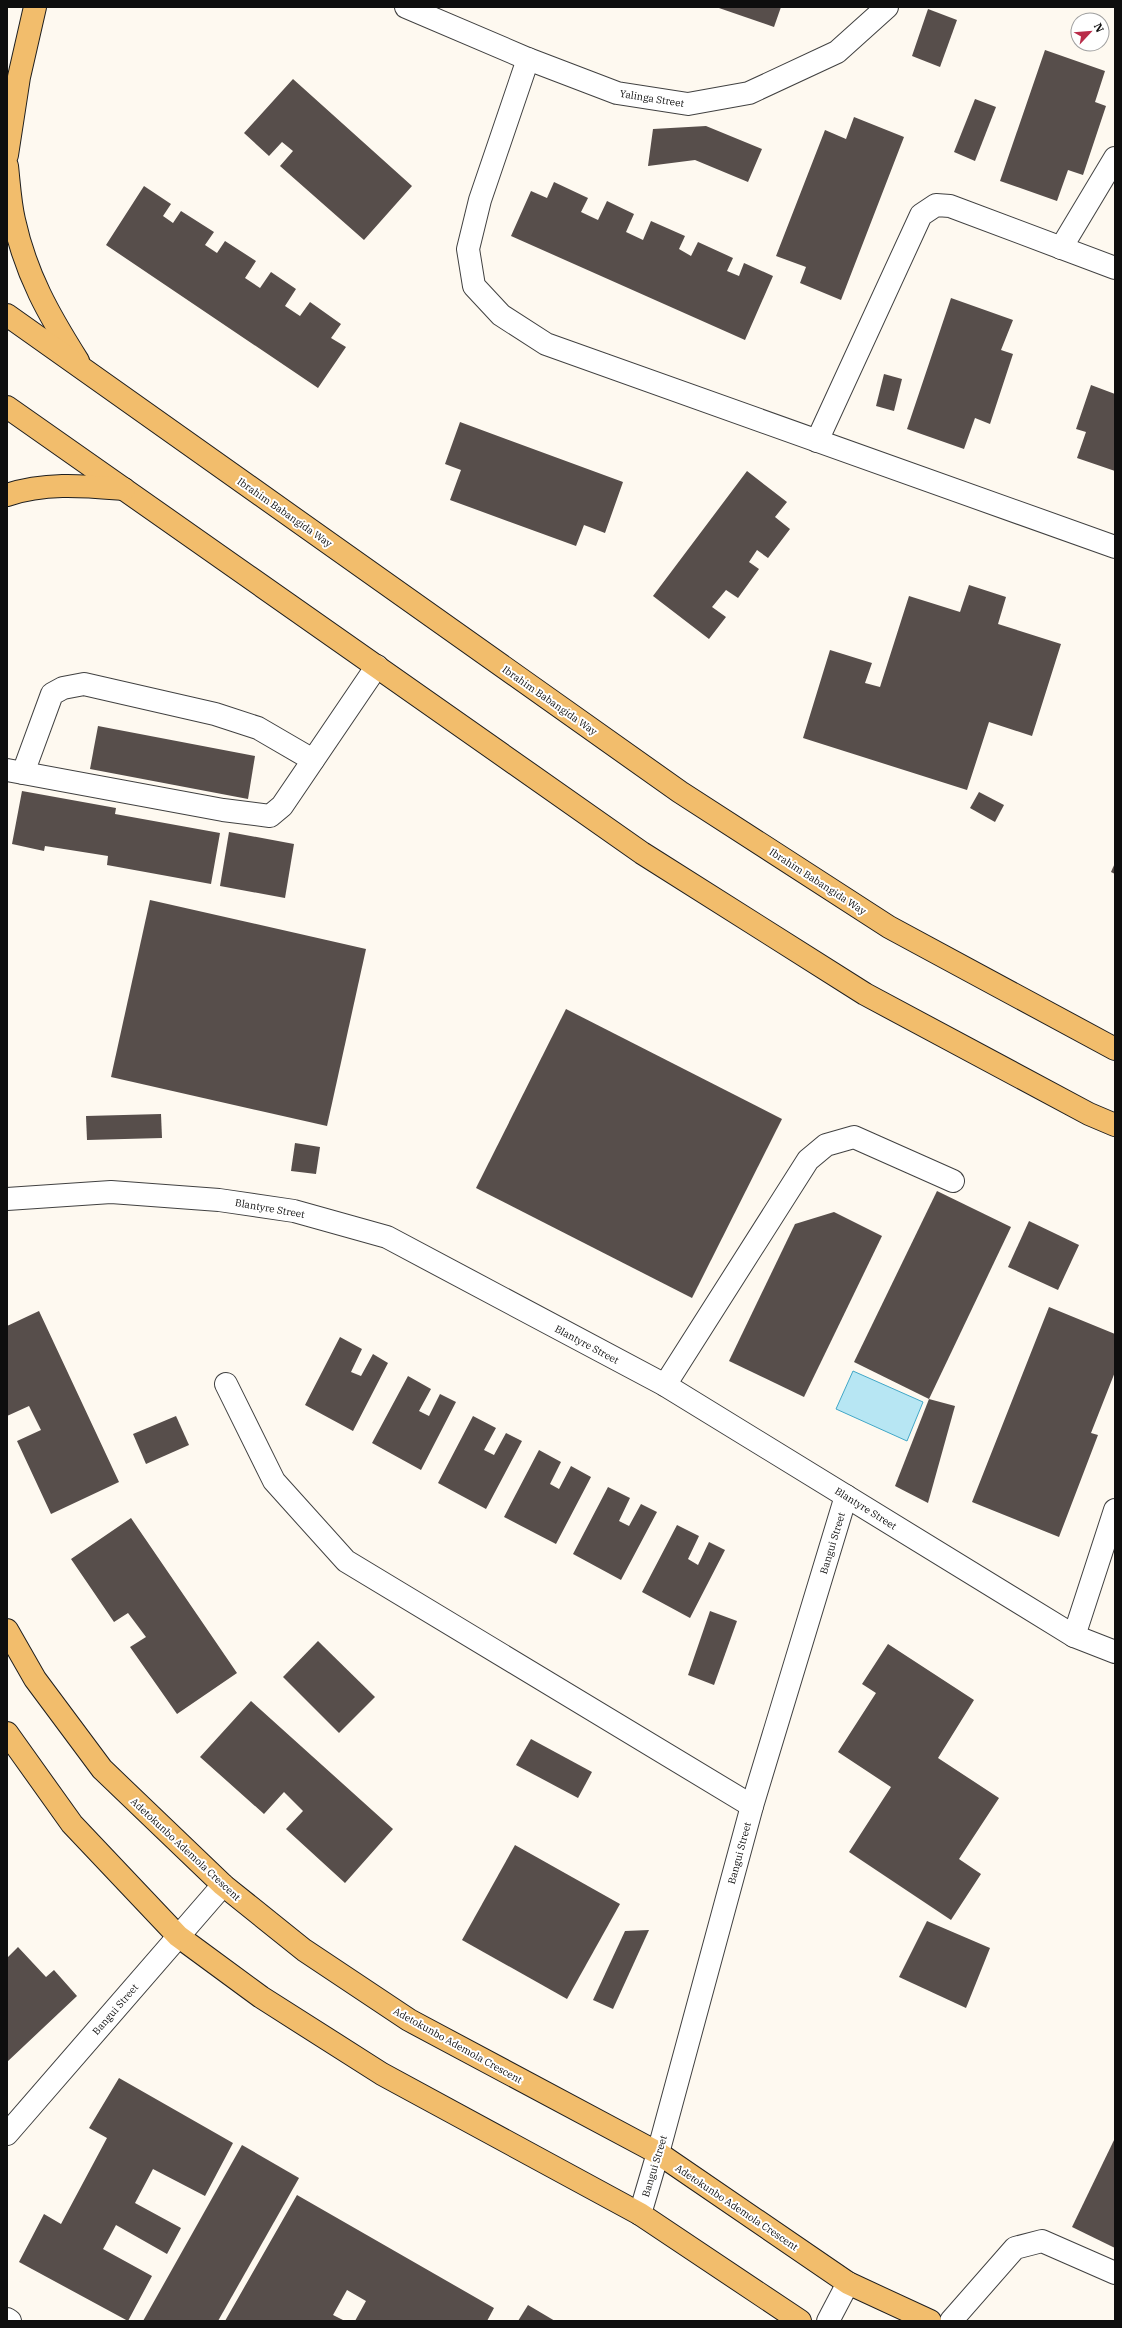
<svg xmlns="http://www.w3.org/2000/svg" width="1122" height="2328" font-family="'IBM Plex Serif',serif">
<rect width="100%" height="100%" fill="#fef9f0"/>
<!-- water -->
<polygon fill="#b7e6f3" stroke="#41a7c7" points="853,1371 923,1402 907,1441 836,1409"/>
<!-- building -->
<g fill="#574e4b">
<polygon points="716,7 781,7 774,27"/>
<polygon points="928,9 957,20 940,67 912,56"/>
<polygon points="1045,50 1105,71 1095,102 1106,106 1083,175 1068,170 1057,201 1000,181"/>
<polygon points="293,79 412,186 364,240 280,166 293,151 282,142 269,156 244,133"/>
<polygon points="975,99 996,107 975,161 954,152"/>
<polygon points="854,117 904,137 841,300 800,283 806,267 776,256 825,130 846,139"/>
<polygon points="706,126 762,149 748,182 695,160 648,166 653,129"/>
<polygon points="554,182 588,198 581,212 598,220 607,201 634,214 626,232 643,240 651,221 685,236 679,249 691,256 698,242 733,258 727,271 739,276 744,263 773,276 745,340 511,236 531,191 547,198"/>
<polygon points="144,186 171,204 163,216 173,223 181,211 214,232 205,245 217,253 225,241 256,261 245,278 260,288 271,272 296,289 285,306 300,316 310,302 341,324 331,338 346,347 318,388 106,245"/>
<polygon points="951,298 1013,320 1001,350 1013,354 990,424 975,418 964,449 907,429"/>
<polygon points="884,374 902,379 894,411 876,406"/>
<polygon points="1091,385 1115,394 1115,471 1077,458 1086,432 1076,429"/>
<polygon points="460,422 623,482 605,533 584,525 576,546 450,500 461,470 445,464"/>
<polygon points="747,471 787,502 775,517 790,529 768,558 757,550 749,562 759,569 738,598 726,590 712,607 726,617 709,639 653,596"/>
<polygon points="969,585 1006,597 998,624 1061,644 1032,736 989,722 967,790 803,738 830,650 872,663 865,683 880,687 909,596 960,612"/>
<polygon points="98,726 255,756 248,799 90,769"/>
<polygon points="22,791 116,808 115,814 220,833 211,884 107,865 108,856 45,846 44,851 12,844"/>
<polygon points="979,792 1004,805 995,822 970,808"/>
<polygon points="229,832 294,844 285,898 220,886"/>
<polygon points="1115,863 1115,874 1111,872"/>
<polygon points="150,900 366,949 327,1126 111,1077"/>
<polygon points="566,1009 782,1119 692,1298 476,1188"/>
<polygon points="161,1114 162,1138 87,1140 86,1116"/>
<polygon points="295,1143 320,1147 316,1174 291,1171"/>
<polygon points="937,1191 1011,1227 929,1399 854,1362"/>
<polygon points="834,1212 882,1236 804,1397 729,1361 795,1224"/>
<polygon points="1029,1221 1079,1245 1058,1290 1008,1267"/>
<polygon points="1049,1307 1115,1334 1115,1372 1091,1433 1098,1435 1059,1537 972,1502"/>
<polygon points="39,1311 119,1482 51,1514 17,1441 41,1430 29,1406 7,1416 7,1326"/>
<polygon points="340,1337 362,1349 351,1372 361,1376 373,1354 388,1363 353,1431 305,1405"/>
<polygon points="408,1376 431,1389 419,1411 429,1416 440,1394 456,1402 421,1470 372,1443"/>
<polygon points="929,1399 955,1406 928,1503 895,1486"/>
<polygon points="176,1416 189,1445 146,1464 133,1434"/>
<polygon points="473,1416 496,1428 484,1450 494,1455 506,1433 522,1441 486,1509 438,1483"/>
<polygon points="539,1450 561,1462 550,1484 559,1489 571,1466 591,1477 556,1544 504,1517"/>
<polygon points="608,1487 630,1498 619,1521 629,1526 641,1504 657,1512 621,1580 573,1554"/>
<polygon points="131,1518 237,1673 177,1714 130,1647 146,1637 128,1613 114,1622 71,1559"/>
<polygon points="677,1525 699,1536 688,1559 698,1565 709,1542 725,1550 690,1618 642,1592"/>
<polygon points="710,1611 737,1621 714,1685 688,1675"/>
<polygon points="318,1641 375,1697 339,1733 283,1677"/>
<polygon points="888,1644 974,1700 938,1758 999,1798 959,1859 981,1874 951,1920 849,1852 891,1787 838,1752 876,1693 862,1684"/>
<polygon points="251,1701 393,1829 345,1883 286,1829 303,1811 284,1792 264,1814 200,1757"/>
<polygon points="531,1739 592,1772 578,1798 516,1765"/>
<polygon points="515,1845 620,1904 567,1999 462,1940"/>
<polygon points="927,1921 990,1948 966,2008 899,1977"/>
<polygon points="649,1930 613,2009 593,2000 625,1931"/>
<polygon points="18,1947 46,1977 54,1970 77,1996 7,2062 7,1958"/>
<polygon points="119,2078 233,2143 205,2196 153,2169 135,2203 181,2228 167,2254 116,2225 103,2249 152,2276 128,2321 19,2262 44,2214 61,2224 107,2138 89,2128"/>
<polygon points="1115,2138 1115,2248 1072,2227"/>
<polygon points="242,2145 299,2178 218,2321 143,2321"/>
<polygon points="297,2195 494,2308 487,2321 355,2321 366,2301 347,2290 333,2315 345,2321 225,2321"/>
<polygon points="528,2305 555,2321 518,2321"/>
</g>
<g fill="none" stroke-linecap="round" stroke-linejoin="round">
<defs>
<g id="minor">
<polyline points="406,7 528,59 617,93 688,104 749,93 837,52 887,7"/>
<polyline points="528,59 480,200 468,249 474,286 501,315 546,344 1115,547"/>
<polyline points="1061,248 1115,158"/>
<polyline points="817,441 921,215 936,205 950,206 1115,268"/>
<polyline points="7,770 223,810 270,816 282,806 377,666"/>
<polyline points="23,773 52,694 63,688 84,684 215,714 258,728 313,760"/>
<polyline points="7,1199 111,1192 219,1200 294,1211 387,1237 665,1385 1074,1636 1115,1652"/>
<polyline points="226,1384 274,1481 346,1561 752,1806"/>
<polyline points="665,1385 808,1160 826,1145 854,1137 953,1181"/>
<polyline points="1074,1636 1115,1510"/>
<polyline points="7,2134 223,1885"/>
<polyline points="640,2214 658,2153 752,1806 846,1496"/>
<polyline points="7,2319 10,2321"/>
<polyline points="828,2321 848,2283"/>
<polyline points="951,2321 1015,2248 1042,2241 1115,2273"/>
</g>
<g id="major">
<polyline points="7,155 19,77 35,7"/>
<path d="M7,166C9,184 10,203 14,220C26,275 49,315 78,361"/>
<polyline points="7,315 680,792 889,927 1115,1049"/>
<polyline points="7,407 642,853 865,994 1089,1114 1115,1125"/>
<path d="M7,495C46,482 85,486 124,489"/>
<polyline points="7,1630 35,1679 102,1769 223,1885 304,1950 409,2020 658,2153 848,2283 930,2321"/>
<polyline points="7,1733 72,1824 178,1936 261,1997 382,2074 640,2214 800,2321"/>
</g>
</defs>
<!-- minor casing -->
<use href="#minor" stroke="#414141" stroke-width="24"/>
<!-- major casing -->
<use href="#major" stroke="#1f1f1f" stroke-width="24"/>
<!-- minor -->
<use href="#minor" stroke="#fff" stroke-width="22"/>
<!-- major -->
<use href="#major" stroke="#f2bd6c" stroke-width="22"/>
</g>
<g text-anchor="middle" stroke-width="4" stroke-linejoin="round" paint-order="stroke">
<!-- street labels -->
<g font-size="10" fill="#0e0e0e" stroke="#fff">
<text transform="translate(652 98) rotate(9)" y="4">Yalinga Street</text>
<text transform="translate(285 512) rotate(35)" y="4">Ibrahim Babangida Way</text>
<text transform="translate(550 700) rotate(35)" y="4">Ibrahim Babangida Way</text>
<text transform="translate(818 881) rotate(33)" y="4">Ibrahim Babangida Way</text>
<text transform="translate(270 1208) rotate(10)" y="4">Blantyre Street</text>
<text transform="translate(587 1344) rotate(28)" y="4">Blantyre Street</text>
<text transform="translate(866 1508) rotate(32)" y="4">Blantyre Street</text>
<text transform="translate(832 1543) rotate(-73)" y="4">Bangui Street</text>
<text transform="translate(186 1849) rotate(43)" y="4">Adetokunbo Ademola Crescent</text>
<text transform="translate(739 1853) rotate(-75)" y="4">Bangui Street</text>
<text transform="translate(115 2009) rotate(-49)" y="4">Bangui Street</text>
<text transform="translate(458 2045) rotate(29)" y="4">Adetokunbo Ademola Crescent</text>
<text transform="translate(654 2166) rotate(-73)" y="4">Bangui Street</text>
<text transform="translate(737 2207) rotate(34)" y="4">Adetokunbo Ademola Crescent</text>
</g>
</g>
<!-- border -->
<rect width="1122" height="2328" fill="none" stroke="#0e0e0e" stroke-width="16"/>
<!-- north arrow -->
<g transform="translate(1090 32) rotate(64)"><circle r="19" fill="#ffffff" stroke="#9f9f9f"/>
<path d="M0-3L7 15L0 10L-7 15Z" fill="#b92c49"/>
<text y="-6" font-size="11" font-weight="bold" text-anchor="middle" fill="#0e0e0e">N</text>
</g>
</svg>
